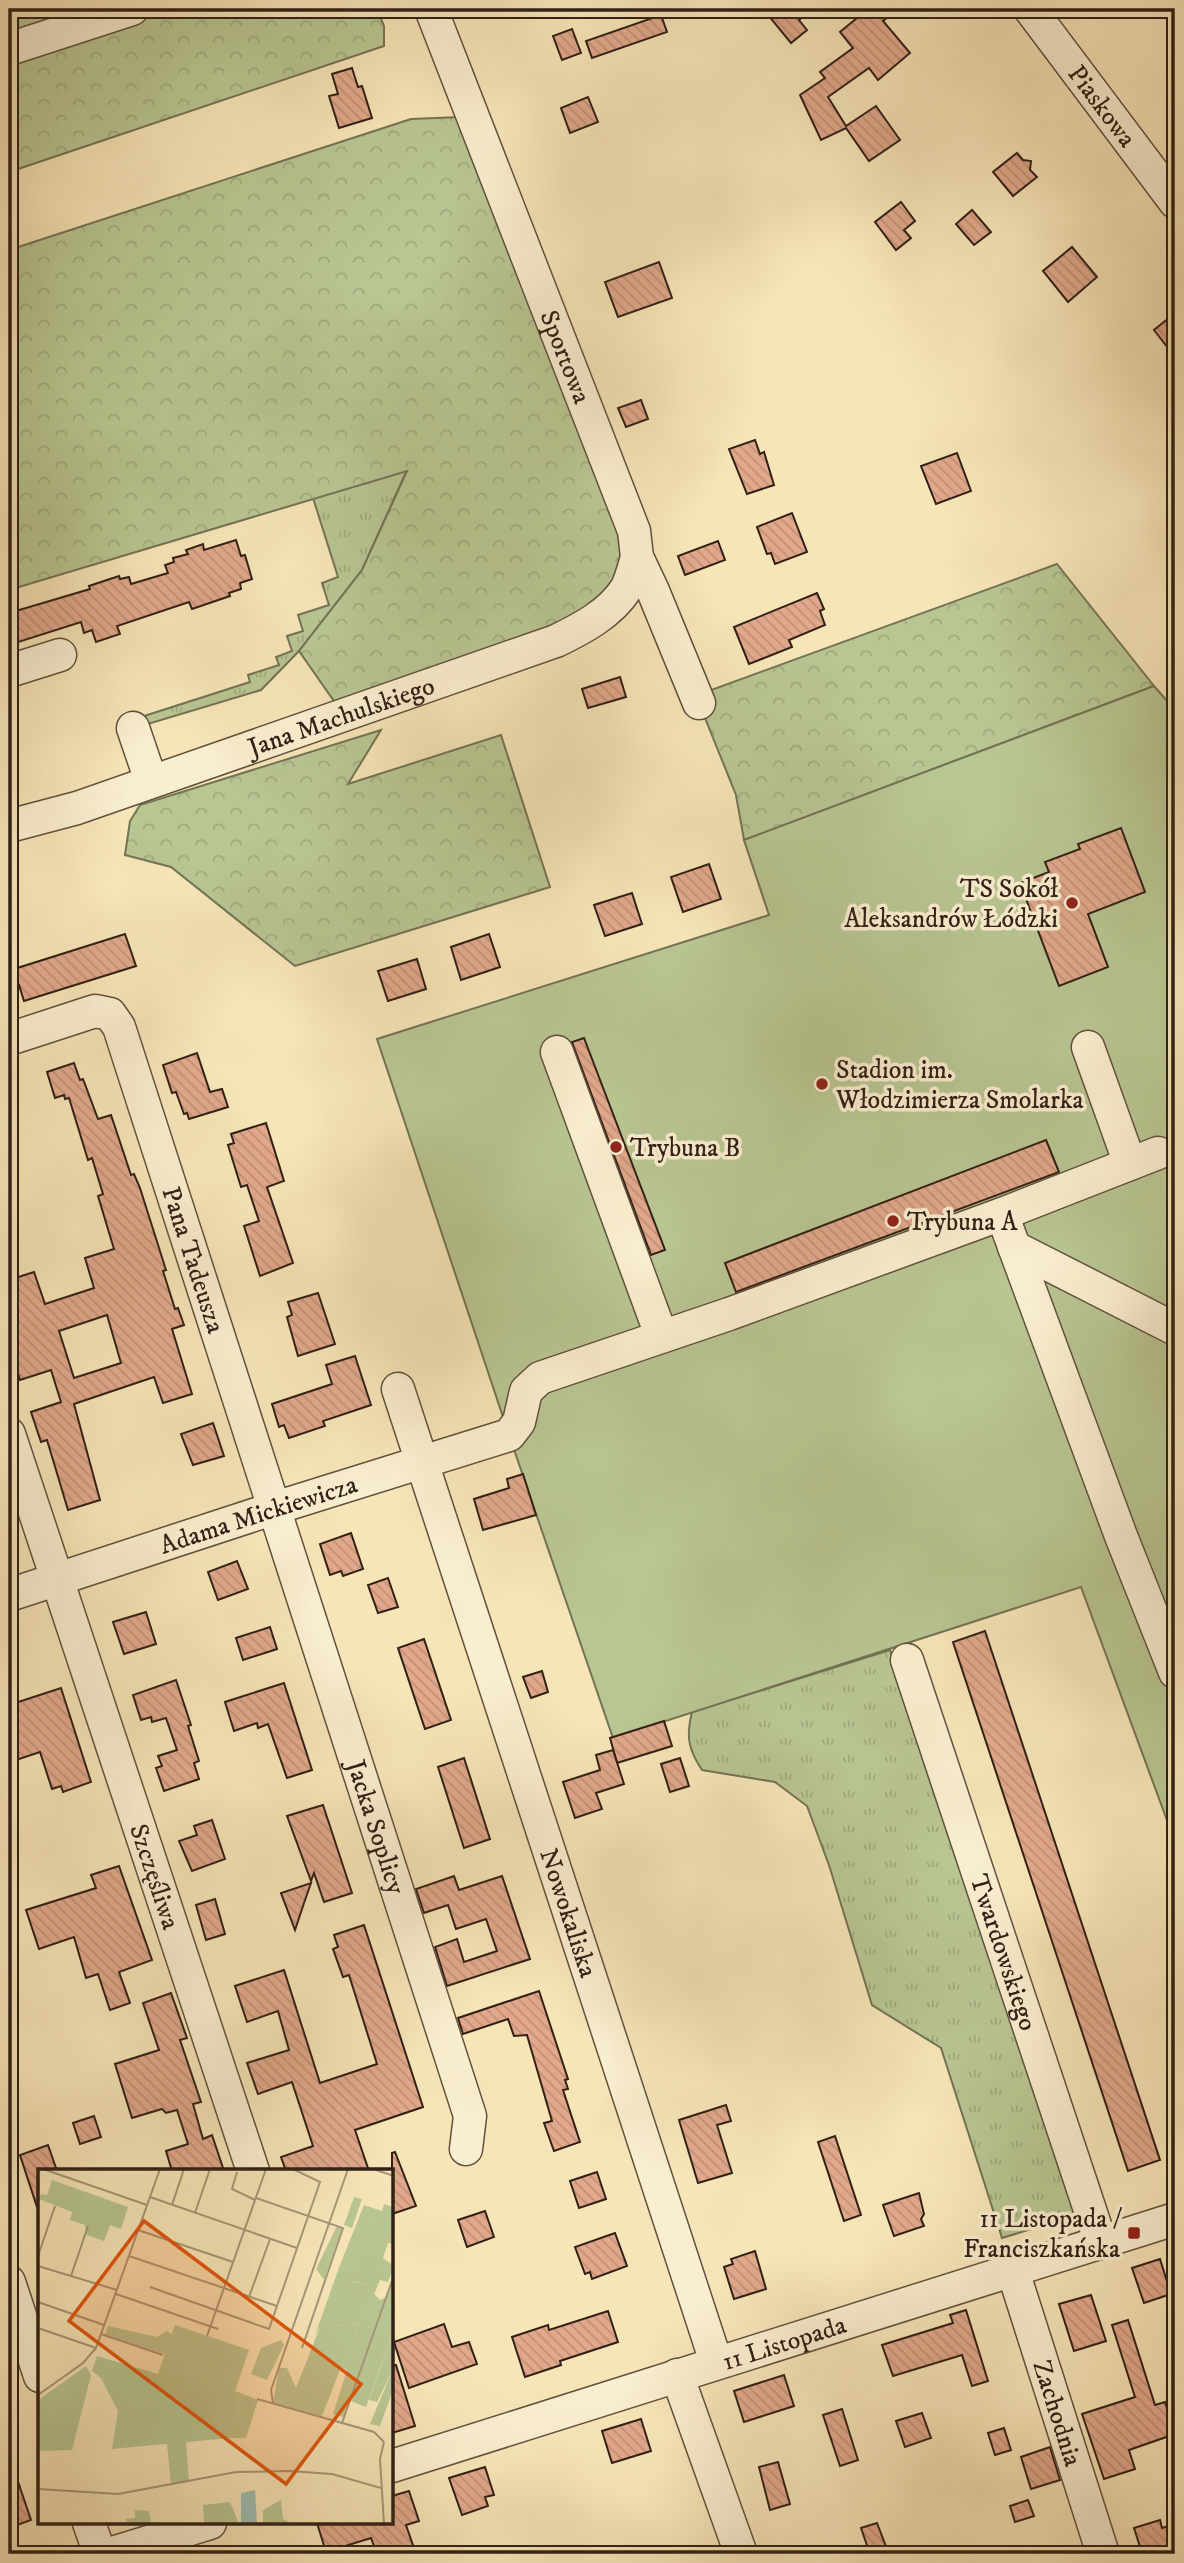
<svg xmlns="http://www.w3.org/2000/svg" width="1184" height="2563" font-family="'IM FELL DW Pica',serif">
<defs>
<pattern id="grass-tufts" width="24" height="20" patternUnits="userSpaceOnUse" patternTransform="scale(1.75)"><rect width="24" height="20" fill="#b8c692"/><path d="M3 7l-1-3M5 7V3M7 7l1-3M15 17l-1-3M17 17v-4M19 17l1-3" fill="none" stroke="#9eaa7d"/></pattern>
<pattern id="forest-crowns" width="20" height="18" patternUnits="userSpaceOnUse" patternTransform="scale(1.75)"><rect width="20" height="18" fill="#b8c692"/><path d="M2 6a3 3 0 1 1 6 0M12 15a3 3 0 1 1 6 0" fill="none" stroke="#9eaa7d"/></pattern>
<pattern id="building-back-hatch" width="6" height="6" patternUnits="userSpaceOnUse" patternTransform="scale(1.75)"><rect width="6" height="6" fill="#e1a88b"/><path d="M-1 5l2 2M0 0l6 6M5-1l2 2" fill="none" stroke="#c19077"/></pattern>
</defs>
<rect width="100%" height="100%" fill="#f7e5b7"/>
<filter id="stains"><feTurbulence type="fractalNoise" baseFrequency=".00286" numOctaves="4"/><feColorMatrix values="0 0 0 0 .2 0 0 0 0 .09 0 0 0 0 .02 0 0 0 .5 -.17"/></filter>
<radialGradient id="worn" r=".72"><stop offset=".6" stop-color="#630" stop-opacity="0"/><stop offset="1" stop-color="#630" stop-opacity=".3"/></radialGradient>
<!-- grass -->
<g fill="url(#grass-tufts)" stroke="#747354" stroke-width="2">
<polygon points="9,9 132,9 9,49"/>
<polygon points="407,470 362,570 299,651 261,690 141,726 138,718 250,682 248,675 279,665 276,657 292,651 287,636 303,631 298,615 329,605 322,583 338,577 313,498"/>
<path d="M890,1650L1081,2214L1002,2238L941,2048L872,2005L829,1865L807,1806L775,1782L702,1770C688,1749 686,1736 692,1712Z"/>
</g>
<!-- forest -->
<g fill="url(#forest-crowns)" stroke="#747354" stroke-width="2">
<polygon points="132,9 377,9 384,26 384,46 9,172 9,49"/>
<polygon points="460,117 637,557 607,610 343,714 299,651 362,570 407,471 9,590 9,250 411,119"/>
<polygon points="1057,564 1154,686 744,840 736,795 699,703 703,693"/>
<polygon points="381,730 348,784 501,735 550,887 295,966 171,867 125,855 130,821 140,805"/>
</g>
<!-- pitch -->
<polygon fill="#b8c692" stroke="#747354" stroke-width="2" points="1154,686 1175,710 1175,1842 1081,1587 613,1738 509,1435 377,1039 769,915 744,840"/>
<!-- building -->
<g fill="url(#building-back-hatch)" stroke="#302016" stroke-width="2" fill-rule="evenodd">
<polygon points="763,9 812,9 799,20 807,30 791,43"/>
<polygon points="868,9 898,9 883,21 910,53 878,80 869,68 828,97 846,126 876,106 900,140 869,161 846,128 821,140 800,95 825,78 820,72 853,48 840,32"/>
<polygon points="661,15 667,32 592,58 586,41"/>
<polygon points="572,29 581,53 562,60 553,36"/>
<polygon points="352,68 358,87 362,86 372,118 339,128 329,96 338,94 332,74"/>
<polygon points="588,97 598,122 570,133 561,108"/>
<polygon points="1017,153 1023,160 1031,161 1030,170 1037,177 1013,196 993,172"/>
<polygon points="901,202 915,221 904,230 911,238 896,250 875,222"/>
<polygon points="972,210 991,232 974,245 956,224"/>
<polygon points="1072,247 1097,277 1068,302 1043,271"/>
<polygon points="659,262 672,298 618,317 605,282"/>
<polygon points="1175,313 1175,357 1154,330"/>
<polygon points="641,400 648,419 626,427 618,408"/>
<polygon points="755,440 760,454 764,452 774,485 747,494 729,449"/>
<polygon points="957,453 971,491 936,504 921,466"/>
<polygon points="792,513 807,552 775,564 771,553 767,554 757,527"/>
<polygon points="236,540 241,556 245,555 252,579 240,583 241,589 229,593 230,596 192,609 189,602 117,626 120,634 96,642 92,630 84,633 81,622 9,645 9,613 90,589 89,586 119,576 120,579 129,577 131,584 168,573 165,565 174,562 173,558 188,554 186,550 203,544 204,550"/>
<polygon points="718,541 725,560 685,575 678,556"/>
<polygon points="817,593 824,609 820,611 825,625 789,640 792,647 749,664 734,627"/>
<polygon points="620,677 626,697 588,708 582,689"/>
<polygon points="1121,828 1145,892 1088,914 1108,967 1059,986 1020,883 1049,872 1045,862 1080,849 1078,844"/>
<polygon points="709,864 721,899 683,912 671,877"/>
<polygon points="632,893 642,924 605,936 594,905"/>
<polygon points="125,934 136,966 24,1001 19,985 16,986 11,970"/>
<polygon points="489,934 500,967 461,980 451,947"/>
<polygon points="417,959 426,989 388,1001 378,971"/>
<polygon points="584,1038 665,1250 651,1255 572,1042"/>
<polygon points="197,1053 210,1092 222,1089 228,1107 189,1119 187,1113 184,1114 176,1092 172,1093 163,1065"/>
<path d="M74,1063L80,1080L83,1079L98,1119L111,1115L131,1175L134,1174L140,1188L166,1270L163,1271L175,1309L178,1308L184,1325L172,1329L192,1394L163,1403L154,1377L74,1404L100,1500L68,1510L47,1440L41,1442L31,1412L61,1402L51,1370L20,1380L9,1345V1280L34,1272L45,1304L94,1288L85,1258L114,1249L98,1196L103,1194L92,1158L88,1160L69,1098L65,1099L64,1095L55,1098L47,1072ZM107,1315L121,1363L74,1378L59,1331Z"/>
<polygon points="266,1123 284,1181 267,1187 293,1263 260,1276 244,1226 259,1221 247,1185 241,1187 228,1145 234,1143 231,1134"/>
<polygon points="1046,1140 1059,1172 736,1292 725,1263"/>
<polygon points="318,1293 335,1344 298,1356 287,1317 292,1315 288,1302"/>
<polygon points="355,1356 371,1405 323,1421 325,1426 289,1438 284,1425 279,1427 272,1404 332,1384 326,1365"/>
<polygon points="213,1423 224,1456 193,1465 181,1434"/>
<polygon points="523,1474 536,1515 483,1530 474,1499 509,1488 507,1479"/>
<polygon points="351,1533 363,1569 343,1576 341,1571 330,1575 320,1544"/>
<polygon points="237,1561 248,1589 218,1600 208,1572"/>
<polygon points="388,1578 398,1607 378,1613 368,1585"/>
<polygon points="146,1612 156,1644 124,1654 113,1622"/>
<polygon points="270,1627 277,1649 243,1660 236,1638"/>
<polygon points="985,1631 1160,2160 1128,2171 953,1642"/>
<polygon points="424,1639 451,1720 425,1729 398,1648"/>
<polygon points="542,1671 548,1692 531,1698 523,1677"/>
<polygon points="176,1680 191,1725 188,1726 199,1761 194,1763 199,1779 164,1791 156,1768 162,1766 158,1756 177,1750 166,1718 152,1722 151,1717 141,1720 133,1695"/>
<polygon points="284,1683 312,1770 287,1778 268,1724 258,1728 257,1723 234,1731 225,1702"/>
<polygon points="61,1688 91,1782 63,1792 61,1786 52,1789 40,1752 16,1760 9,1735 9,1705"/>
<polygon points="664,1721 672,1746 617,1763 610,1738"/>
<polygon points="613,1750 624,1784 596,1793 602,1809 575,1818 563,1782 600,1770 596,1755"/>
<polygon points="464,1758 490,1839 464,1848 438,1767"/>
<polygon points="680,1758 689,1786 670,1792 661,1764"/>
<polygon points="323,1805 352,1893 324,1902 314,1873 311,1881 287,1816"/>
<polygon points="212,1820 225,1859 192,1871 179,1841 197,1835 194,1826"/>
<polygon points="119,1866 152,1960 119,1972 130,2003 110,2010 98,1974 86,1978 74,1937 39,1949 26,1910 96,1888 91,1875"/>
<polygon points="454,1876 459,1890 502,1876 530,1959 447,1986 435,1947 457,1939 464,1962 497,1951 486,1919 456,1929 448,1905 424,1913 416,1889"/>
<polygon points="311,1883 304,1903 295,1930 281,1893"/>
<polygon points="215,1899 225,1934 206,1940 196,1905"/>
<polygon points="364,1925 423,2107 355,2130 369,2171 286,2171 281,2157 313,2146 292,2082 258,2094 247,2063 289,2050 278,2011 247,2022 235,1986 284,1970 320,2083 377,2064 349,1975 343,1977 333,1949 338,1947 334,1935"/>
<polygon points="539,1991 568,2079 565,2080 568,2089 563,2090 580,2142 554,2151 544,2123 552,2121 527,2035 514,2036 508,2019 463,2034 458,2018"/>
<polygon points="171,1993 187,2038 180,2040 201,2102 193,2104 203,2139 212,2135 224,2171 172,2171 166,2151 188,2144 177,2110 166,2113 162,2109 132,2118 115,2064 159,2050 143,2003"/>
<polygon points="726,2105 731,2121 717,2125 732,2173 698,2183 679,2120"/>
<polygon points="94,2116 101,2137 80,2144 73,2123"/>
<polygon points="835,2136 861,2215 844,2221 818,2142"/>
<polygon points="48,2145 57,2171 40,2171 40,2206 37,2207 20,2155"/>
<polygon points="395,2152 416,2206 392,2214 392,2153"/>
<polygon points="597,2172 606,2199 579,2208 570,2181"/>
<polygon points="919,2193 924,2214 921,2219 924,2226 894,2236 883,2205"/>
<polygon points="485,2211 494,2237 467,2247 458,2220"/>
<polygon points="615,2233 627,2266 592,2279 590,2272 585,2274 575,2247"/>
<polygon points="755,2251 766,2289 734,2299 724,2267 733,2264 731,2259"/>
<polygon points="1160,2259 1171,2294 1144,2303 1132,2268"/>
<polygon points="1091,2295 1106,2341 1074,2351 1059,2304"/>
<polygon points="966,2310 988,2381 972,2386 962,2355 893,2376 882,2345 953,2323 950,2315"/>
<polygon points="608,2311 618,2342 560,2361 561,2365 525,2377 512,2337 548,2325 549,2330"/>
<polygon points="1128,2320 1155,2405 1165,2402 1175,2434 1129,2450 1135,2469 1104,2479 1082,2414 1135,2397 1112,2325"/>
<polygon points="444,2324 452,2347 469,2342 477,2364 409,2388 394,2342"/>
<polygon points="396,2365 415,2426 392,2433 392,2366"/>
<polygon points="784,2375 794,2406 744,2422 734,2391"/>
<polygon points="842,2409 858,2460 840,2466 823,2415"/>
<polygon points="922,2413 931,2438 905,2447 896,2421"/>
<polygon points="641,2419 651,2451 612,2463 602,2431"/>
<polygon points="1004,2428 1011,2450 995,2455 988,2433"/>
<polygon points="1050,2447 1060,2480 1031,2489 1021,2457"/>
<polygon points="778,2462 790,2504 770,2510 759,2467"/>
<polygon points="9,2464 12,2464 31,2520 9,2528"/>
<polygon points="485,2467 494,2495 485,2497 488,2506 462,2515 449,2478"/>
<polygon points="409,2491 419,2521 406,2525 416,2554 377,2554 371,2538 326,2552 317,2523 392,2523 392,2496"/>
<polygon points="1028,2500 1034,2516 1015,2522 1010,2506"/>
<polygon points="1160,2520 1162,2528 1175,2524 1175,2543 1142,2553 1134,2528"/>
<polygon points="877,2523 887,2549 870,2554 861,2528"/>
</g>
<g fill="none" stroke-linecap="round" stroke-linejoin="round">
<defs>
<g id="minor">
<path id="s1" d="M431,9L634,531L637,557L653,591L699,703"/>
<path id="s2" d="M1030,9L1175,202"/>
<polyline points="9,49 132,9"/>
<polyline points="9,671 60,655"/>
<polyline points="133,728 151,781"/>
<path id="s3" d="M9,826L77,808L556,641C581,629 610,614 626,589C631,580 634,567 637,557"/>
<path id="s4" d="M9,1039L95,1011L110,1014L119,1027L470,2116L466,2149"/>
<polyline points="1088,1047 1130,1164"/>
<polyline points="557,1052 661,1335"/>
<polyline points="1002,1214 1121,1536 1175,1672"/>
<polyline points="1014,1247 1175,1329"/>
<path id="s5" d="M398,1389L716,2362"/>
<path id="s6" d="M9,1434L253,2171"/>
<path id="s7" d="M9,1595L275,1508L509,1435L519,1422L526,1391L540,1378L729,1314L1002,1214L1158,1153"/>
<path id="s8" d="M907,1660L1101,2243"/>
<path id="s9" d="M1013,2271L1103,2554"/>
<polyline points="9,2282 40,2376"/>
<polyline points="677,2375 741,2554"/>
<path id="s10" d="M392,2466L1175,2219"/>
<polyline points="89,2523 100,2554"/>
<polyline points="109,2554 210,2523"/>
</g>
</defs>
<!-- minor casing -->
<use href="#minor" stroke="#62513e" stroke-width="35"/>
<!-- minor -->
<use href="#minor" stroke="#faeed0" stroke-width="32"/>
</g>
<!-- markers -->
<g fill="#8f2418" stroke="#faeed0" stroke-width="2.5">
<circle cx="1072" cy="903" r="7"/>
<circle cx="822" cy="1084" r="7"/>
<circle cx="616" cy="1147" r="7"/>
<circle cx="893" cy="1221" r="7"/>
<rect x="1127" y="2226" width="14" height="14" rx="3.5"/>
</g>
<g text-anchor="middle" stroke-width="7" stroke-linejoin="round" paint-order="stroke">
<!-- street labels -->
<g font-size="26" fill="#302016" stroke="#faeed0">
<text dy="9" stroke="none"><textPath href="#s2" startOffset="121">Piaskowa</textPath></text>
<text dy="9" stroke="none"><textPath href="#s1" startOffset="373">Sportowa</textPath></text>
<text dy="9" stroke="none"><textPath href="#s3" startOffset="350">Jana Machulskiego</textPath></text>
<text dy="9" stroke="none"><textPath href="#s4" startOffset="366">Pana Tadeusza</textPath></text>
<text dy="9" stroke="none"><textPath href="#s7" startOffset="262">Adama Mickiewicza</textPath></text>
<text dy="9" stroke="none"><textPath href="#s4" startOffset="962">Jacka Soplicy</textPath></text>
<text dy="9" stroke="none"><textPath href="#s6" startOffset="466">Szczęśliwa</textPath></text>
<text dy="9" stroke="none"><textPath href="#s5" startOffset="551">Nowokaliska</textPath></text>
<text dy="9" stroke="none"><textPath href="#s8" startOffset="308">Twardowskiego</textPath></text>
<text dy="9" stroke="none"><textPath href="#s10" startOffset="411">11 Listopada</textPath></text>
<text dy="9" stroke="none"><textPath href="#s9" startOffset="149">Zachodnia</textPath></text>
</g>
<!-- poi labels -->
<g font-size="26" fill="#302016" stroke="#faeed0" text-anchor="start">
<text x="1058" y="897" text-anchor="end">TS Sokół<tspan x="1058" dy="30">Aleksandrów Łódzki</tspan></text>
<text x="836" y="1078">Stadion im.<tspan x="836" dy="30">Włodzimierza Smolarka</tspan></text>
<text x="630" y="1156">Trybuna B</text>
<text x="907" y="1230">Trybuna A</text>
<text x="1120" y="2227" text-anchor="end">11 Listopada /<tspan x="1120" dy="30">Franciszkańska</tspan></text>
</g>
</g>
<!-- overview -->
<g transform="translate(38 2169)">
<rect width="355" height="355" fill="#f7e5b7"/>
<path d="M14,11L90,38L83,60L72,56L66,72L49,66L47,56L32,51L34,43L1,30L3,25L9,26ZM299,57L304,59L286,111L278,100ZM302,96L314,113L326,115L342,131L348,128L355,106V163L328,238L313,232L322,204L304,196L322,155L282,158L277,166ZM70,157L119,168L129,162L134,165L127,185L67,166ZM355,200V221L342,257L332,255Z" fill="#b8c692"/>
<path d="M316,28L324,30L314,59L306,56ZM346,35L355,38L356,75L350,74L345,89L356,97L350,113L342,111L336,126L343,131L335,127L326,115L312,112L302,96L326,36L344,42ZM322,155L304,196L322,203L305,248L295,245L309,201L303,198L284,247L235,234L241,199H249L258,219L282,158ZM355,163V200L339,233L331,231ZM243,171L246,176L229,211L213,205L223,179ZM205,225L220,231L208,269H192ZM148,272L151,313L133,316L129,274ZM243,331L245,350L255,355H225V341ZM192,333L201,355H166L165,336ZM97,341L111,342L113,355H89L88,350L97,349Z" fill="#b8c692"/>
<path d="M48,197L53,206L34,281L0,282V231Z" fill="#b8c692"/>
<path d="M137,156L211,181L197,222L205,225L192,269L74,280L80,242L63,209L54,202L59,187L120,205Z" fill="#b8c692"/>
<path d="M217,321L219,355H203V324Z" fill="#9ebeb3"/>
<path fill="none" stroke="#a79677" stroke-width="2" d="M5,0L109,36M335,0L356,7M199,3L194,20L217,31M112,28L259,79M218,29L305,59L264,179M134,36L146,0M157,44L172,0M100,61L195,93M0,87L17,37M91,87L239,137M0,97L79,121M33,107L50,57M112,118L231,160L282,13L255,0M78,125L180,160M211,128L232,70M0,133L66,156M0,159L58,179M63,165L125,186M169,167L228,0M0,226L45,194L58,179L122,0M219,230L336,263L346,273M235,234L233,221L310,0M304,254L356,106M0,320L80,325L198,303L252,302L294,305L343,319M346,355L342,290L346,273"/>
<path fill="#df560c" fill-opacity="0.15" stroke="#df560c" stroke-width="3.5" d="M106,52L323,215L248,315L31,152Z"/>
<rect width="355" height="355" fill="none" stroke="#302016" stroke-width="3.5"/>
</g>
<!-- margin -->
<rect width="1184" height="2563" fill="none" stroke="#f7e5b7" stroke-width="35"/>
<rect x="10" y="10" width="1163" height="2542" fill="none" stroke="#302016" stroke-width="3.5"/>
<rect x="18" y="18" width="1149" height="2528" fill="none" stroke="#302016" stroke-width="2"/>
<rect width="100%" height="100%" filter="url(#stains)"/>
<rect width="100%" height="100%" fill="url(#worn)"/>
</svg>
